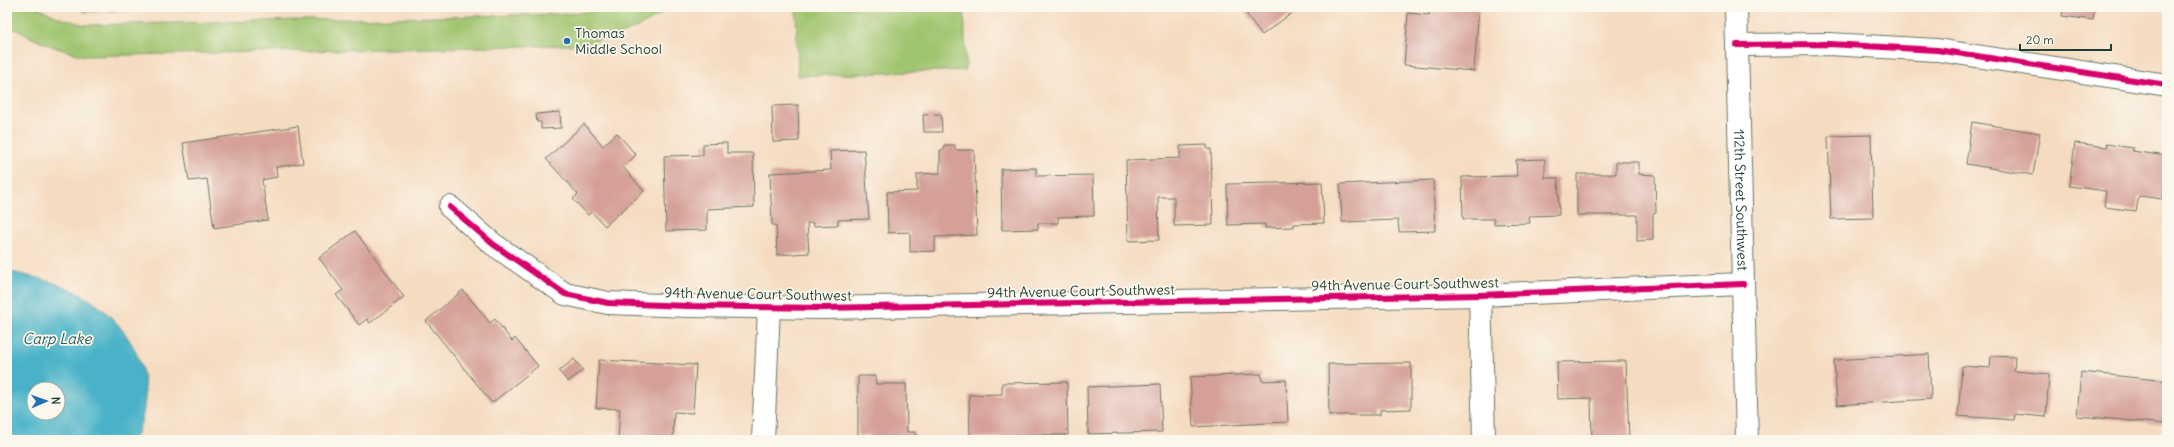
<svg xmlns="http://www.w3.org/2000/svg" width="2174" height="447" font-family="Delius,sans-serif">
<rect width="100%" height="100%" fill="#fbf7ec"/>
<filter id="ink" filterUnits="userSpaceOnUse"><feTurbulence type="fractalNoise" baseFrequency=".025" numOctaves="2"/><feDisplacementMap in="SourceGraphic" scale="8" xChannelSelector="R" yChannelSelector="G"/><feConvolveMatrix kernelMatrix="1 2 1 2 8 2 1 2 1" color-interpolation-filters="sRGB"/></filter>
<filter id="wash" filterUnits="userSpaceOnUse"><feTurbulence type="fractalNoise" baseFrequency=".012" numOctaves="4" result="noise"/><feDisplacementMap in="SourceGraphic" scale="16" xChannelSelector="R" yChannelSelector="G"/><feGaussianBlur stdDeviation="0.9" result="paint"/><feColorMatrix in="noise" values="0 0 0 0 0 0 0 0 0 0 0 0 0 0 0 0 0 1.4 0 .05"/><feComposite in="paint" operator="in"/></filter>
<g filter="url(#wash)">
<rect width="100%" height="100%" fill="#f5dcc1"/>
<!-- green -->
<g fill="#a0c570" stroke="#608152">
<path d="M7,7H36L60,18L85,25L567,14L593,11L605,7H671C637,31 610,40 569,45L85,56C56,49 32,40 7,24Z"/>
<polygon points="83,7 272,7 83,12"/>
<polygon points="796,7 964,7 966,70 798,76"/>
</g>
<!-- water -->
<path fill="#49b2c8" stroke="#34787e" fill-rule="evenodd" d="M7,271C30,276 62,283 82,295C134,325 162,383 134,440H7ZM34,389H58V413H34Z"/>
<g id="blocks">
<!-- building -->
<g fill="#d5a098">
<polygon points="1252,7 1300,7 1262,35 1245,12"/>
<polygon points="1429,7 1479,7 1474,71 1404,65 1408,13 1429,15"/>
<polygon points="2063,7 2095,7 2093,20 2062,16"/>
<polygon points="798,105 799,141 773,142 772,106"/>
<polygon points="560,112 561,128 541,129 541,122 537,122 536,114"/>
<polygon points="941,114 942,132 924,132 923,115"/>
<polygon points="1972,122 2040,133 2033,175 1966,164"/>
<polygon points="584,124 603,146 617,133 636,155 623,167 644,191 605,226 592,212 588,215 573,199 578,194 546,159"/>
<polygon points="298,126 303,163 276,167 277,177 262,180 268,220 214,228 207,179 189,181 183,143"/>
<polygon points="1871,135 1873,218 1831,219 1828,136"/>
<polygon points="727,143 727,153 753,153 754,207 707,209 707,230 666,231 664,156 703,155 703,144"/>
<polygon points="2075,143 2107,147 2106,144 2133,148 2132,151 2167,156 2163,199 2139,196 2136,211 2104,207 2106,191 2069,186"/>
<polygon points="944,145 955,145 955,150 974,150 977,235 935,237 935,251 910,252 910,232 888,233 887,192 917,191 917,174 940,173 940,150 944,150"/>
<polygon points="1207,145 1207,149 1211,149 1213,225 1174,226 1174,197 1158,197 1159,240 1128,241 1126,160 1180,158 1180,146"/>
<polygon points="864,150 869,219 838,220 838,225 813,226 813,223 807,223 809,253 777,255 776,225 772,225 770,173 831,170 830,151"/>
<polygon points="1545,159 1545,178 1558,178 1559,215 1529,216 1530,223 1494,224 1494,219 1463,219 1462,177 1517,176 1516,160"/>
<polygon points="1616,162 1639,162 1639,174 1655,175 1656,213 1653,214 1653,240 1637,241 1637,215 1577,215 1577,174 1616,174"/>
<polygon points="1036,168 1036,176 1093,175 1094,216 1058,217 1058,223 1038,223 1038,229 1002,230 1001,169"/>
<polygon points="1433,180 1435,231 1399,232 1398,220 1342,222 1340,184"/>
<polygon points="1322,182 1324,223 1294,224 1294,227 1265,228 1265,224 1228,225 1227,184"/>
<polygon points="355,231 404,297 370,323 367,319 359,325 336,295 343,290 319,258"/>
<polygon points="463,290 490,323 495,319 512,341 515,338 538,366 492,403 426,321"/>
<polygon points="1929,354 1931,399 1837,405 1834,360"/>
<polygon points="1991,356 2015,357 2014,371 2049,374 2046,417 2015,414 2014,420 1958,416 1962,366 1990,368"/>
<polygon points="574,359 583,370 568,382 559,371"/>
<polygon points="599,360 696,365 693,413 674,412 673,440 618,440 620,409 596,408"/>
<polygon points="1626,361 1629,440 1592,440 1591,398 1558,399 1557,362"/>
<polygon points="1411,363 1411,409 1380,410 1380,415 1329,415 1328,364"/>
<polygon points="2081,372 2167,381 2167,424 2077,416"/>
<polygon points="1261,374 1262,381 1286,380 1288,422 1193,427 1190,377"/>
<polygon points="858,376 875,376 876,384 906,384 907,432 915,432 915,440 870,440 869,435 858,435"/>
<polygon points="1067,382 1068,435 1035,435 1035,440 1011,440 1011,437 970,438 969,395 1002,394 1002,383"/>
<polygon points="1160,384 1162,432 1088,434 1087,387"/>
</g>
</g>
</g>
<g filter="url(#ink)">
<use href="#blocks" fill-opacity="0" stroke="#6a7565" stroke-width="1"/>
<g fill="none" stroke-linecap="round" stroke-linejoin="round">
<defs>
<g id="street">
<polyline points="1737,45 1829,44 1937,50 2167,85"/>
<polyline points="450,207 493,244 565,294 608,303 688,306 822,308 1480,295 1743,284"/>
<polyline points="1480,295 1484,440"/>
<polyline points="763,440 769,307"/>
</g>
<g id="secondary">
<path id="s1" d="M1736,7L1747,440"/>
</g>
</defs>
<!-- street casing -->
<use href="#street" stroke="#6a7565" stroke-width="24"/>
<!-- secondary casing -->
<use href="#secondary" stroke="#6a7565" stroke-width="24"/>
<!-- street -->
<use href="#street" stroke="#fff" stroke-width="22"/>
<!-- secondary -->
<use href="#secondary" stroke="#fff" stroke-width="22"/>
<defs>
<g id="cycleway">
<polyline points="1737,45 1829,44 1937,50 2167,85"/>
<polyline points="450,207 493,244 565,294 608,303 688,306 822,308 1480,295 1743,284"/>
</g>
</defs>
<!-- cycleway casing -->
<use href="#cycleway" stroke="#fbf7ec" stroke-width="8"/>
<!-- cycleway -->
<use href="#cycleway" stroke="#d6006c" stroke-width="6"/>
</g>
</g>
<!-- markers -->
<circle fill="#1f6fb2" stroke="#fbf7ec" stroke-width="1.5" cx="567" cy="41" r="4"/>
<g text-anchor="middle" stroke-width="3.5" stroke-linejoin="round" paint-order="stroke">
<!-- poi labels -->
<g font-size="14" fill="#1f3d34" stroke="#fbf7ec" text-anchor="start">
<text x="575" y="38">Thomas<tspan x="575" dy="16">Middle School</tspan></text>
</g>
<!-- street labels -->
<g font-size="14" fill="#1f3d34" stroke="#fbf7ec">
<text dy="5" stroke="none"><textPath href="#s1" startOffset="193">112th Street Southwest</textPath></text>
<text transform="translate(1405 284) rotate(-1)" y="5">94th Avenue Court Southwest</text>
<text transform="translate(1081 291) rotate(-1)" y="5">94th Avenue Court Southwest</text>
<text transform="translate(758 294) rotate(1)" y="5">94th Avenue Court Southwest</text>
</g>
<!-- water labels -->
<g font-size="15" font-style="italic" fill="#2c6060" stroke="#fbf7ec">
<text x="57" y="344">Carp Lake</text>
</g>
</g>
<!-- margin -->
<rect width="2174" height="447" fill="none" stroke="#fbf7ec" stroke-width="24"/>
<!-- north arrow -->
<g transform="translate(46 401) rotate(88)"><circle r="19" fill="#fbf7ec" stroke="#a3ada2"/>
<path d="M0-3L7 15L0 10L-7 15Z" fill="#1f6fb2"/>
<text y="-6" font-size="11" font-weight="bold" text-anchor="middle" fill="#1f3d34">N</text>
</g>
<!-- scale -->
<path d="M2020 44v6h91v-6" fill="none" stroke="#1f3d34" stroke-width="2"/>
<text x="2026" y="44" font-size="12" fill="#1f3d34" stroke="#fbf7ec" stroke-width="3" paint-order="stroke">20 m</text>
</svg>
